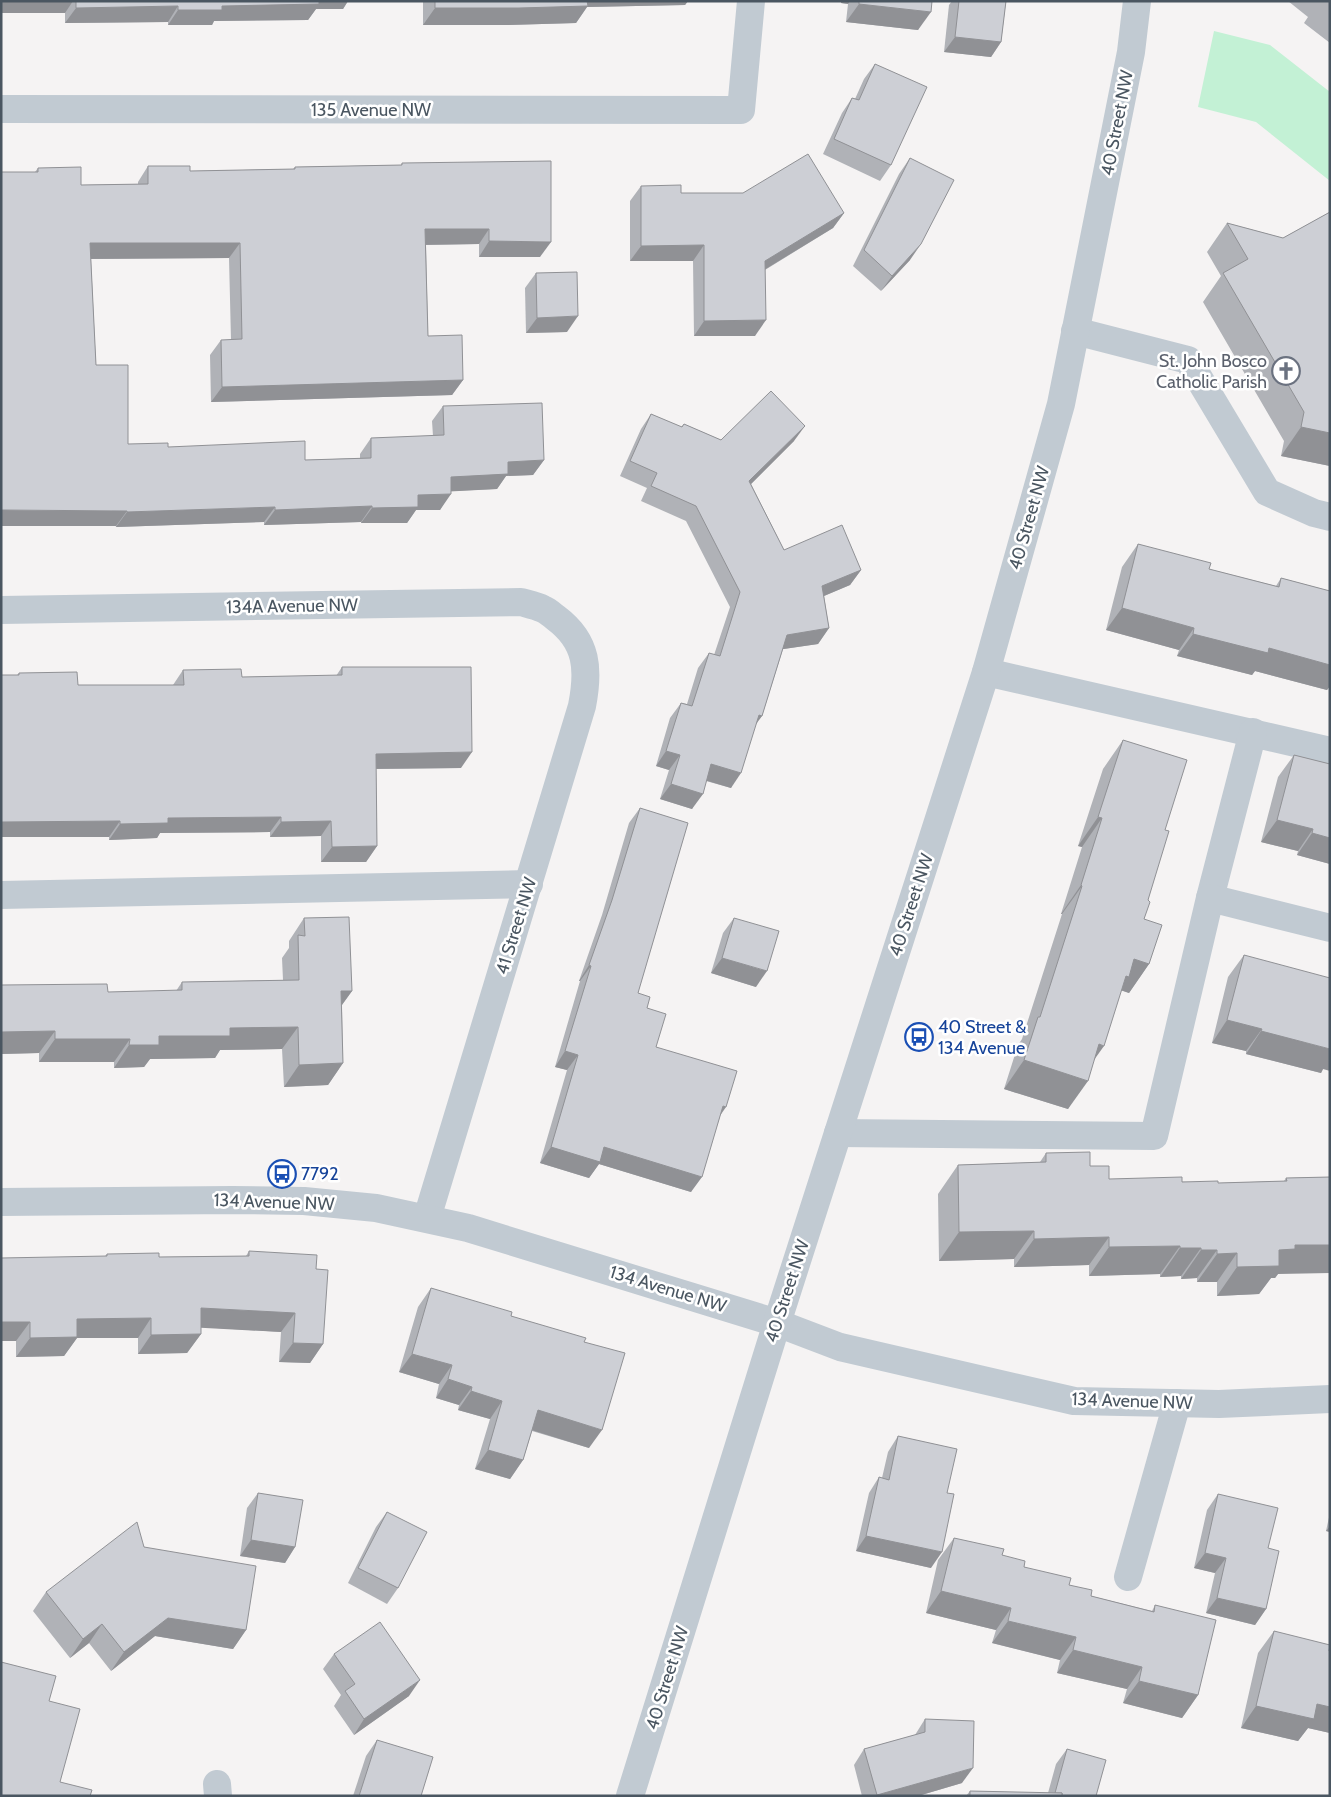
<svg xmlns="http://www.w3.org/2000/svg" width="1331" height="1797" font-family="Cabin,sans-serif">
<rect width="100%" height="100%" fill="#f5f3f3"/>
<!-- green -->
<polygon fill="#c3f1d5" points="1214,31 1270,45 1330,92 1330,181 1256,122 1198,107"/>
<g fill="none" stroke-linecap="round" stroke-linejoin="round">
<!-- minor -->
<g stroke="#c1cad2" stroke-width="28">
<polyline points="1,109 741,110 751,1"/>
<polyline points="1075,331 1188,360 1267,492 1314,513 1330,517"/>
<path d="M1,610L521,602C528,604 537,606 543,609C548,611 552,615 556,618C588,642 589,670 582,706L427,1218"/>
<polyline points="986,672 1330,751"/>
<polyline points="1,895 529,884"/>
<polyline points="1210,898 1253,732"/>
<polyline points="838,1133 1154,1136 1210,898 1330,928"/>
<polyline points="1,1202 232,1200 304,1201 376,1208 468,1228 777,1323 840,1347 1074,1401 1219,1404 1330,1399"/>
<polyline points="1128,1577 1177,1403"/>
<polyline points="217,1784 218,1796"/>
<polyline points="630,1796 777,1323 986,672 1061,404 1131,52 1137,1"/>
</g>
</g>
<!-- wall -->
<g fill="#b0b2b7">
<polygon points="1,1 348,1 343,9 316,9 308,20 214,21 212,25 168,25 168,22 65,23 65,13 1,13"/>
<polygon points="423,1 688,1 685,5 587,7 576,23 508,25 423,25"/>
<polygon points="841,1 932,1 918,30 846,22 848,4 841,3"/>
<polygon points="952,1 1006,1 1001,42 991,57 944,52 949,5"/>
<polygon points="1288,1 1330,1 1330,43 1304,23 1308,17"/>
<polygon points="875,64 891,165 880,181 823,154 842,113 852,98 855,99 864,79"/>
<polygon points="910,158 910,260 881,291 853,266 899,174"/>
<polygon points="402,163 540,257 479,257 479,244 426,245 428,336 463,380 452,395 211,402 210,355 221,340 231,340 229,258 91,259 96,365 128,444 305,460 360,458 360,454 371,438 433,436 432,421 443,406 544,460 533,475 506,476 497,489 451,491 440,510 416,510 407,523 361,523 361,522 264,525 264,522 116,527 35,172 38,168 81,185 138,184 138,182 148,166 190,171 293,169 295,167 401,165"/>
<polygon points="641,186 681,193 844,213 833,228 765,270 755,336 694,336 693,261 630,261 630,201"/>
<polygon points="1330,212 1330,466 1281,456 1284,441 1203,302 1221,276 1207,252 1227,223 1283,238"/>
<polygon points="536,273 567,332 526,333 525,288"/>
<polygon points="651,414 681,427 684,424 721,440 794,441 751,484 784,550 861,570 850,585 824,596 829,628 818,644 783,649 762,716 756,723 731,788 706,781 692,809 660,799 669,770 656,766 670,718 681,703 687,704 698,668 709,653 714,655 730,607 686,521 641,501 647,488 620,476 641,429"/>
<polygon points="1138,544 1209,569 1276,586 1281,578 1330,591 1330,686 1327,690 1255,671 1252,675 1177,656 1179,650 1106,630 1122,567"/>
<polygon points="342,667 461,768 376,769 377,846 366,862 321,862 321,836 270,837 270,832 160,833 157,838 109,840 109,837 1,837 1,675 17,675 19,673 78,685 173,685 183,670 242,677 336,676"/>
<polygon points="1123,740 1165,830 1148,900 1144,919 1149,964 1129,993 1121,990 1094,1059 1068,1109 1004,1089 1018,1045 1022,1039 1062,914 1061,914 1082,847 1078,846 1103,769"/>
<polygon points="1294,755 1330,764 1330,864 1297,855 1298,851 1261,842 1278,777"/>
<polygon points="640,808 638,993 647,1008 656,1047 720,1117 691,1192 599,1164 589,1178 540,1163 567,1070 555,1067 580,981 579,981 602,915 629,823"/>
<polygon points="304,918 352,991 342,1005 343,1063 328,1085 284,1087 282,1049 220,1050 215,1058 150,1059 144,1067 114,1068 114,1062 39,1062 39,1053 1,1054 1,985 108,992 176,991 182,982 283,980 282,958 289,948 289,941"/>
<polygon points="734,918 756,987 711,973 723,933"/>
<polygon points="1244,955 1323,1069 1321,1073 1246,1054 1246,1051 1212,1043 1228,977"/>
<polygon points="1046,1153 1090,1166 1109,1179 1218,1183 1284,1181 1286,1178 1330,1177 1278,1274 1275,1278 1271,1278 1259,1294 1217,1296 1217,1282 1197,1282 1197,1278 1181,1279 1181,1276 1160,1277 1160,1274 1089,1276 1089,1265 1014,1267 1014,1259 939,1261 938,1194 958,1165 1040,1162"/>
<polygon points="249,1251 316,1269 323,1344 310,1363 279,1362 281,1332 201,1327 201,1334 187,1353 138,1354 138,1338 77,1338 64,1356 16,1357 16,1341 1,1341 105,1256 107,1254 159,1257 246,1256"/>
<polygon points="431,1288 584,1342 589,1448 532,1431 523,1460 510,1479 475,1469 490,1419 458,1410 459,1405 436,1398 439,1384 399,1372 418,1307"/>
<polygon points="898,1436 931,1568 856,1551 869,1493 879,1477 882,1478 888,1452"/>
<polygon points="258,1493 295,1547 285,1563 240,1556 247,1508"/>
<polygon points="1218,1494 1268,1548 1266,1609 1255,1625 1206,1613 1215,1573 1194,1568 1207,1510"/>
<polygon points="387,1512 398,1588 387,1604 348,1583 376,1527"/>
<polygon points="1330,1513 1330,1532 1326,1531"/>
<polygon points="954,1538 1002,1555 1024,1567 1069,1585 1091,1596 1152,1611 1155,1605 1198,1695 1182,1718 1123,1703 1127,1689 1057,1673 1060,1660 992,1643 996,1630 926,1613 938,1560"/>
<polygon points="144,1547 246,1630 233,1649 155,1636 111,1671 89,1643 70,1658 33,1611 46,1592"/>
<polygon points="1274,1631 1330,1651 1330,1733 1308,1728 1298,1741 1241,1728 1258,1653"/>
<polygon points="334,1654 409,1696 354,1735 334,1706 341,1695 323,1669"/>
<polygon points="925,1719 962,1783 918,1796 862,1796 854,1765 864,1749 915,1735"/>
<polygon points="377,1740 421,1796 353,1796 366,1756"/>
<polygon points="1067,1749 1096,1796 966,1796 970,1791 1048,1793 1056,1764"/>
</g>
<!-- shaded-wall -->
<g fill="#909195">
<polygon points="1,1 73,1 65,13 1,13"/>
<polygon points="313,1 348,1 343,9 316,9 308,20 214,21 212,25 168,25 178,10 222,6"/>
<polygon points="579,1 688,1 685,5 587,7 576,23 508,25 423,25 435,8"/>
<polygon points="842,1 850,1 848,4 841,3"/>
<polygon points="859,4 931,12 918,30 846,22"/>
<polygon points="178,6 168,22 65,23 76,8"/>
<polygon points="955,37 1001,42 991,57 944,52"/>
<polygon points="844,213 833,228 754,276 765,261"/>
<polygon points="425,229 489,229 479,244 415,245"/>
<polygon points="489,241 551,242 540,257 479,257"/>
<polygon points="90,243 240,243 229,258 80,259"/>
<polygon points="921,244 910,260 881,291 892,276"/>
<polygon points="704,245 693,261 630,261 641,246"/>
<polygon points="578,316 567,332 526,333 537,318"/>
<polygon points="766,320 755,336 694,336 704,321"/>
<polygon points="463,380 452,395 211,402 222,387"/>
<polygon points="805,426 794,441 739,496 749,481"/>
<polygon points="1301,427 1330,433 1330,466 1281,456"/>
<polygon points="544,460 533,475 506,476 497,489 440,492 451,477 508,462"/>
<polygon points="451,494 440,510 416,510 407,523 361,523 372,508 418,495"/>
<polygon points="372,506 361,522 264,525 275,510"/>
<polygon points="275,507 264,522 116,527 127,512"/>
<polygon points="1,510 127,511 116,526 1,526"/>
<polygon points="861,570 850,585 812,601 822,586"/>
<polygon points="1122,608 1194,628 1179,650 1106,630"/>
<polygon points="829,628 818,644 777,650 787,635"/>
<polygon points="1193,634 1269,648 1330,665 1330,686 1327,690 1255,671 1252,675 1177,656"/>
<polygon points="759,715 762,716 751,731"/>
<polygon points="666,751 680,755 669,770 656,766"/>
<polygon points="472,752 461,768 365,769 376,754"/>
<polygon points="711,764 741,773 731,788 701,779"/>
<polygon points="671,784 703,794 692,809 660,799"/>
<polygon points="281,817 270,832 160,833 157,838 109,840 120,824 168,818"/>
<polygon points="1098,817 1102,818 1082,847 1078,846"/>
<polygon points="1277,820 1313,829 1298,851 1261,842"/>
<polygon points="120,821 109,837 1,837 1,822"/>
<polygon points="331,821 321,836 270,837 281,822"/>
<polygon points="1312,833 1330,838 1330,864 1297,855"/>
<polygon points="377,846 366,862 321,862 332,847"/>
<polygon points="1081,885 1082,886 1062,914 1061,914"/>
<polygon points="722,958 767,971 756,987 711,973"/>
<polygon points="1134,959 1149,964 1129,993 1120,990 1109,1006"/>
<polygon points="589,965 591,966 580,981 579,981"/>
<polygon points="341,991 352,991 336,1013"/>
<polygon points="1227,1020 1262,1029 1246,1051 1212,1043"/>
<polygon points="298,1027 282,1049 220,1050 215,1058 150,1059 144,1067 114,1068 129,1045 159,1036 230,1028"/>
<polygon points="55,1031 39,1053 1,1054 1,1032"/>
<polygon points="1261,1031 1330,1049 1330,1071 1323,1069 1321,1073 1246,1054"/>
<polygon points="55,1039 130,1039 114,1062 39,1062"/>
<polygon points="1099,1044 1104,1046 1084,1074"/>
<polygon points="565,1051 578,1055 567,1070 555,1067"/>
<polygon points="1024,1060 1088,1081 1068,1109 1004,1089"/>
<polygon points="343,1063 328,1085 284,1087 299,1065"/>
<polygon points="723,1106 726,1107 715,1123"/>
<polygon points="551,1147 604,1147 702,1177 691,1192 599,1164 589,1178 540,1163"/>
<polygon points="1034,1231 1014,1259 939,1261 959,1232"/>
<polygon points="1109,1237 1089,1265 1014,1267 1034,1239"/>
<polygon points="1295,1245 1330,1245 1330,1273 1278,1274 1275,1278 1271,1278 1259,1294 1217,1296 1237,1267 1279,1250"/>
<polygon points="1180,1246 1160,1274 1089,1276 1109,1247"/>
<polygon points="1180,1248 1201,1248 1181,1276 1160,1277"/>
<polygon points="1201,1250 1217,1250 1197,1278 1181,1279"/>
<polygon points="1237,1253 1217,1282 1197,1282 1217,1254"/>
<polygon points="201,1308 295,1313 281,1332 187,1327"/>
<polygon points="151,1318 138,1338 77,1338 64,1356 16,1357 30,1338 77,1319"/>
<polygon points="1,1322 30,1322 16,1341 1,1341"/>
<polygon points="201,1334 187,1353 138,1354 151,1335"/>
<polygon points="293,1343 323,1344 310,1363 279,1362"/>
<polygon points="412,1354 452,1365 439,1384 399,1372"/>
<polygon points="448,1379 472,1387 459,1405 436,1398"/>
<polygon points="471,1391 502,1401 490,1419 458,1410"/>
<polygon points="538,1410 602,1430 589,1448 525,1428"/>
<polygon points="488,1450 523,1460 510,1479 475,1469"/>
<polygon points="1330,1526 1330,1532 1326,1531"/>
<polygon points="866,1536 942,1552 931,1568 856,1551"/>
<polygon points="251,1540 295,1547 285,1563 240,1556"/>
<polygon points="1205,1553 1226,1558 1215,1573 1194,1568"/>
<polygon points="941,1591 1011,1608 996,1630 926,1613"/>
<polygon points="1217,1598 1266,1609 1255,1625 1206,1613"/>
<polygon points="168,1618 246,1630 233,1649 155,1636 111,1671 124,1652"/>
<polygon points="1008,1621 1076,1637 1060,1660 992,1643"/>
<polygon points="102,1624 89,1643 70,1658 83,1639"/>
<polygon points="1073,1650 1142,1667 1127,1689 1057,1673"/>
<polygon points="420,1680 409,1696 354,1735 364,1719"/>
<polygon points="1139,1681 1198,1695 1182,1718 1123,1703"/>
<polygon points="1317,1704 1330,1707 1330,1733 1308,1728 1298,1741 1241,1728 1256,1706"/>
<polygon points="973,1768 962,1783 918,1796 876,1796 877,1795"/>
</g>
<!-- building -->
<g fill="#cdcfd5" stroke="#909195">
<polygon points="76,1 319,1 319,4 222,6 222,10 178,10 178,6 76,8"/>
<polygon points="435,1 587,1 588,6 519,8 435,8"/>
<polygon points="859,1 932,1 931,12 859,4"/>
<polygon points="959,1 1006,1 1001,42 955,37"/>
<polygon points="875,64 927,87 891,165 834,139 852,98 859,100"/>
<polygon points="808,154 844,213 765,261 766,320 704,321 704,245 641,246 641,186 681,185 681,193 743,193"/>
<polygon points="910,158 954,180 921,244 892,276 864,250"/>
<polygon points="551,161 551,242 489,241 489,229 425,229 428,336 462,335 463,380 222,387 221,340 242,339 240,243 90,243 96,365 128,365 128,444 168,443 168,447 305,441 305,460 371,458 371,438 444,435 443,406 542,403 544,460 508,462 508,474 451,477 451,494 418,495 418,507 372,508 372,506 275,510 275,507 127,512 127,511 1,510 1,172 38,172 38,168 81,167 81,185 148,184 148,166 190,166 190,171 295,169 295,167 402,165 402,163"/>
<polygon points="1330,212 1330,433 1301,427 1304,412 1223,273 1248,259 1227,223 1283,238"/>
<polygon points="577,272 578,316 537,318 536,273"/>
<polygon points="771,391 805,426 749,481 784,550 842,525 861,570 822,586 829,628 787,635 762,716 759,715 741,773 711,764 703,794 671,784 680,755 666,751 681,703 692,706 709,653 720,656 740,592 696,506 651,486 657,473 630,461 651,414 682,427 684,424 721,440"/>
<polygon points="1138,544 1211,563 1209,569 1279,587 1281,578 1330,591 1330,665 1269,648 1268,653 1193,634 1194,628 1122,608"/>
<polygon points="342,667 471,667 472,752 376,754 377,846 332,847 331,821 281,822 281,817 168,818 168,823 120,824 120,821 1,822 1,675 19,675 19,673 77,672 78,685 184,685 183,670 241,669 242,677 342,675"/>
<polygon points="1123,740 1187,760 1165,830 1169,831 1148,900 1150,902 1144,919 1162,925 1149,964 1134,959 1129,977 1126,976 1104,1046 1099,1044 1088,1081 1024,1060 1038,1017 1040,1017 1082,886 1081,885 1102,818 1098,817"/>
<polygon points="1294,755 1330,764 1330,838 1312,833 1313,829 1277,820"/>
<polygon points="640,808 688,823 638,993 650,997 647,1008 666,1014 656,1047 737,1071 726,1107 723,1106 702,1177 604,1147 600,1162 551,1147 578,1055 565,1051 591,966 589,965 612,900"/>
<polygon points="349,917 352,991 341,991 343,1063 299,1065 298,1027 230,1028 230,1036 159,1036 159,1045 129,1045 130,1039 55,1039 55,1031 1,1032 1,985 107,984 108,992 182,990 182,982 299,980 298,935 305,936 304,918"/>
<polygon points="734,918 779,931 767,971 722,958"/>
<polygon points="1244,955 1330,978 1330,1049 1261,1031 1262,1029 1227,1020"/>
<polygon points="1090,1152 1090,1166 1109,1166 1109,1179 1182,1177 1182,1182 1218,1181 1218,1183 1287,1181 1286,1178 1330,1177 1330,1245 1295,1245 1295,1249 1279,1250 1279,1266 1237,1267 1237,1253 1217,1254 1217,1250 1201,1250 1201,1248 1180,1248 1180,1246 1109,1247 1109,1237 1034,1239 1034,1231 959,1232 958,1165 1046,1162 1046,1153"/>
<polygon points="249,1251 317,1255 316,1269 328,1270 323,1344 293,1343 295,1313 201,1308 201,1334 151,1335 151,1318 77,1319 77,1337 30,1338 30,1322 1,1322 1,1258 107,1256 107,1254 159,1253 159,1257 249,1256"/>
<polygon points="431,1288 512,1312 511,1316 586,1338 584,1342 625,1353 602,1430 538,1410 523,1460 488,1450 502,1401 471,1391 472,1387 448,1379 452,1365 412,1354"/>
<polygon points="898,1436 957,1449 947,1493 954,1494 942,1552 866,1536 879,1477 889,1480"/>
<polygon points="258,1493 303,1500 295,1547 251,1540"/>
<polygon points="1218,1494 1278,1508 1268,1548 1279,1551 1266,1609 1217,1598 1226,1558 1205,1553"/>
<polygon points="387,1512 427,1532 398,1588 358,1568"/>
<polygon points="137,1522 144,1547 256,1566 246,1630 168,1618 124,1652 102,1624 83,1639 46,1592"/>
<polygon points="954,1538 1004,1549 1002,1555 1025,1561 1024,1567 1071,1578 1069,1585 1092,1590 1091,1596 1154,1612 1155,1605 1216,1620 1198,1695 1139,1681 1142,1667 1073,1650 1076,1637 1008,1621 1011,1608 941,1591"/>
<polygon points="380,1622 420,1680 364,1719 345,1691 355,1684 334,1654"/>
<polygon points="1274,1631 1330,1645 1329,1651 1330,1651 1330,1707 1317,1704 1314,1719 1256,1706"/>
<polygon points="1,1662 56,1676 49,1701 80,1709 60,1782 92,1790 90,1796 1,1796"/>
<polygon points="925,1719 974,1721 973,1768 877,1795 864,1749 925,1732"/>
<polygon points="377,1740 433,1757 421,1796 359,1796"/>
<polygon points="1067,1749 1106,1760 1096,1796 1062,1796 1062,1793 1055,1793"/>
<polygon points="970,1791 1062,1793 1062,1796 970,1796"/>
</g>
<!-- icons -->
<defs>
<symbol id="church-ring" viewBox="-11 -11 22 22"><circle r="9.5" fill="#fff" stroke="#6b7280" stroke-width="1.5"/><path d="M-1.2-6h2.4v3.5h3.3v2.4h-3.3V6h-2.4V-.1h-3.3v-2.4h3.3Z" fill="#6b7280"/></symbol>
<symbol id="bus-ring" viewBox="-11 -11 22 22"><circle r="9.5" fill="#fff" stroke="#1a4fb4" stroke-width="1.5"/><path d="M-5-6H5V4H4V6H2V4H-2V6H-4V4H-5ZM-3.5-4V0h7V-4ZM-3.5 1.2v1.5H-2V1.2ZM2 1.2v1.5H3.5V1.2Z" fill="#1a4fb4"/></symbol>
</defs>
<g fill-rule="evenodd">
<use href="#church-ring" x="1270" y="355" width="32" height="32"/>
<use href="#bus-ring" x="903" y="1021" width="32" height="32"/>
<use href="#bus-ring" x="266" y="1158" width="32" height="32"/>
</g>
<g text-anchor="middle" stroke-width="5" stroke-linejoin="round" paint-order="stroke">
<!-- street labels -->
<g font-size="18" fill="#4a5661" stroke="#fff">
<text x="371" y="116">135 Avenue NW</text>
<text transform="translate(1117 123) rotate(-79)" y="6">40 Street NW</text>
<text transform="translate(1029 518) rotate(-74)" y="6">40 Street NW</text>
<text transform="translate(292 606) rotate(-1)" y="6">134A Avenue NW</text>
<text transform="translate(911 905) rotate(-72)" y="6">40 Street NW</text>
<text transform="translate(516 926) rotate(-73)" y="6">41 Street NW</text>
<text transform="translate(274 1202) rotate(2)" y="6">134 Avenue NW</text>
<text transform="translate(668 1289) rotate(17)" y="6">134 Avenue NW</text>
<text transform="translate(787 1291) rotate(-72)" y="6">40 Street NW</text>
<text transform="translate(1132 1401) rotate(2)" y="6">134 Avenue NW</text>
<text transform="translate(667 1678) rotate(-73)" y="6">40 Street NW</text>
</g>
<!-- worship labels -->
<g font-size="18" fill="#5b616d" stroke="#fff" text-anchor="end">
<text x="1267" y="367">St. John Bosco<tspan x="1267" dy="21">Catholic Parish</tspan></text>
</g>
<!-- transit labels -->
<g font-size="18" fill="#164399" stroke="#fff" text-anchor="start">
<text x="938" y="1033">40 Street &amp;<tspan x="938" dy="21">134 Avenue</tspan></text>
<text x="301" y="1180">7792</text>
</g>
</g>
<!-- border -->
<rect width="1331" height="1797" fill="none" stroke="#4a5661" stroke-width="5"/>
</svg>
